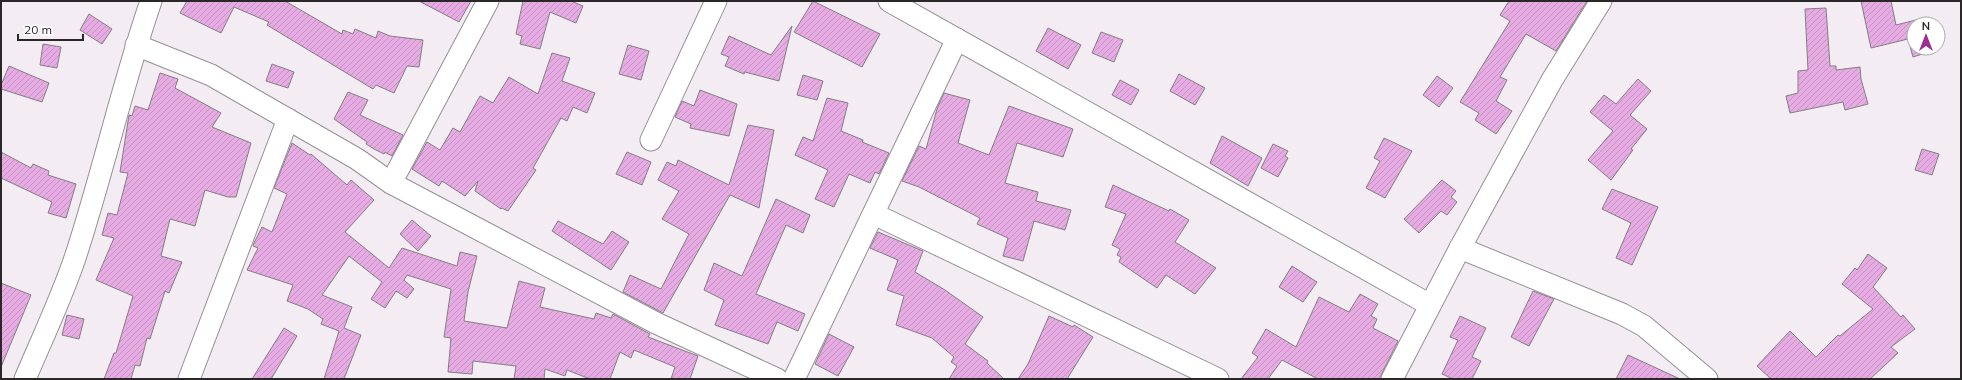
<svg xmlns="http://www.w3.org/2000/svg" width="1962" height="380" font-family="Mulish,sans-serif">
<defs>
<pattern id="building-hatch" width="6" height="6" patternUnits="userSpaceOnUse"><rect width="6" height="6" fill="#e5abe2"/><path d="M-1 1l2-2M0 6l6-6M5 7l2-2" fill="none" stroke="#c593c2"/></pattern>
</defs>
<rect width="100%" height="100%" fill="#f4ecf3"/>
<!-- building -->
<g fill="url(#building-hatch)" stroke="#847d84">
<polygon points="187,1 285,1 342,34 343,30 353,34 355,29 376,38 378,31 390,36 423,40 419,67 407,66 394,93 376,85 373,89 267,25 269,22 234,7 221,33 180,13"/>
<polygon points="419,1 471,1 459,22"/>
<polygon points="523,1 571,1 583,6 576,23 550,12 540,49 520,44 522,36 516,34"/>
<polygon points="813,1 880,34 862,67 794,32"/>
<polygon points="1509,1 1587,1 1556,51 1526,34 1500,77 1507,80 1496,101 1512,111 1496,134 1475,120 1479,113 1460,102 1510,21 1500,15"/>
<polygon points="1861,1 1891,1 1896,25 1920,19 1922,24 1914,24 1914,48 1928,48 1929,52 1913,57 1908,39 1871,48"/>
<polygon points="1826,8 1830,66 1836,66 1836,70 1860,67 1861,79 1868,104 1845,110 1843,102 1790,113 1786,96 1798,93 1798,71 1808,70 1805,9"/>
<polygon points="89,14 112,29 102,44 80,30"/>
<polygon points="792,26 779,81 745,72 744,74 725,66 729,57 721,54 729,36 771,55"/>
<polygon points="1048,28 1081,45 1068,69 1036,51"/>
<polygon points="1101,32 1123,40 1114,62 1092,53"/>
<polygon points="43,44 61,47 57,68 40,65"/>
<polygon points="628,45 649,51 641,80 619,74"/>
<polygon points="552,53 570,58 562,81 595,93 587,113 573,107 567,121 561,118 533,168 536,170 508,211 502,208 501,209 475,191 478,181 465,196 442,181 439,186 412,169 427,142 440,150 453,128 460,132 480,96 493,103 509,77 538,94"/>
<polygon points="272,64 294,72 288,88 266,81"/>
<polygon points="9,66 49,83 42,102 1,89 1,85"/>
<polygon points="160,73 178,79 175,88 221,113 212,127 251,143 236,197 228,197 205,190 195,226 170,219 161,256 182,262 169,293 165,291 150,339 147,338 140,366 135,365 131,379 104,379 114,353 116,353 133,296 96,280 114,238 102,235 108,213 117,215 128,173 120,172 129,115 132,116 135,106 148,110"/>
<polygon points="1179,74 1205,88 1195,105 1170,91"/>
<polygon points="803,75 823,81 817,100 797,95"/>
<polygon points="1437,76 1453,88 1439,107 1423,95"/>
<polygon points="1638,79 1651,91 1630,115 1647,129 1631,149 1633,150 1611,180 1588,160 1613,131 1590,112 1604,95 1616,104"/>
<polygon points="1120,80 1139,90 1131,105 1112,95"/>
<polygon points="700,90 737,104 729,136 690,128 691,124 675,117 682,101 694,106"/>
<polygon points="348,92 368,100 360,115 403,135 392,156 385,152 384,154 374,149 366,144 367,142 334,119"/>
<polygon points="944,93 970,100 958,143 989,155 1009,106 1073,129 1063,157 1017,143 1005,183 1038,192 1036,201 1071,210 1065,230 1034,221 1023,261 1003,256 1008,238 977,224 980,218 919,187 902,181 919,146 926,149 937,109"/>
<polygon points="827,98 848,103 841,131 863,140 862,142 889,153 879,174 875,172 870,183 849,174 834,207 815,199 828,170 795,155 803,137 813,141"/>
<polygon points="748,125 774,130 759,208 730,195 663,313 623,292 630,275 661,289 689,234 662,219 679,191 658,180 667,162 676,166 678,160 729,185"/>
<polygon points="1222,136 1262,158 1248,186 1210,163"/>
<polygon points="1384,138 1412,151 1385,198 1366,188 1380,161 1374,158"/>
<polygon points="292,143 310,155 311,154 347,185 351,180 374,200 345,232 389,268 402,248 457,266 460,252 477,256 468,292 464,321 507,328 519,281 545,288 540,307 594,319 596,313 611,318 613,314 650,334 648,337 698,356 690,379 671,379 675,367 634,350 631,358 620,352 610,379 590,379 567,370 565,376 545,369 544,379 514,379 516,366 473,361 472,374 448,372 451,338 444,337 451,289 407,275 404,280 414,289 407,298 396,291 385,308 371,299 382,282 349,256 322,295 352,307 344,328 361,335 344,379 324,379 339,331 321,324 323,319 308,309 287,301 293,285 247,270 258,248 253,246 254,243 262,227 272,232 287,194 274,188"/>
<polygon points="1273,144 1288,151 1285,156 1288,158 1278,177 1261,168"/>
<polygon points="1922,149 1939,154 1932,175 1915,170"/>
<polygon points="1,152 31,168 33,164 49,171 48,175 76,184 66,218 48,213 52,202 1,178"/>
<polygon points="627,152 651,162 642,185 616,174"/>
<polygon points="1442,180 1456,191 1451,197 1457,202 1447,215 1441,211 1419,233 1404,219"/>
<polygon points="1113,185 1169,211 1170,209 1189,220 1175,242 1216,268 1195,294 1166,275 1157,288 1119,262 1121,257 1117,255 1120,249 1112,245 1126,214 1105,207"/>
<polygon points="1612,189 1658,207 1632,265 1616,258 1631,223 1602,209"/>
<polygon points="776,199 810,215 803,233 786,225 756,294 805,314 798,331 777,322 768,344 715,325 724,300 704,290 714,263 742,276"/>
<polygon points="412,220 431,236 418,251 400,234"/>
<polygon points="558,221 603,244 612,231 629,242 611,270 552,231"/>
<polygon points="878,232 923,251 915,272 945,290 983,317 965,344 988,361 987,363 1004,379 949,379 957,366 951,362 954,357 932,338 896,325 904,296 887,290 898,260 870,248"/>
<polygon points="1868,254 1887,268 1873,287 1901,317 1903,315 1915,329 1891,347 1898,353 1870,379 1771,379 1757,366 1790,331 1816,357 1838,335 1840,336 1873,309 1842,284 1855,268 1857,270"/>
<polygon points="1292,266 1317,282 1303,302 1279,287"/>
<polygon points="1,283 31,295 1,367"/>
<polygon points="1533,291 1554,299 1529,346 1511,337"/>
<polygon points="1360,294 1378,304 1371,316 1377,319 1373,328 1398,341 1379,379 1318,379 1282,360 1268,379 1241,379 1258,357 1252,353 1266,329 1296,347 1319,297 1349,312"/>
<polygon points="67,315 84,319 79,339 62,335"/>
<polygon points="1049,316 1073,327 1074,325 1093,337 1067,379 1018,379 1028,364"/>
<polygon points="1460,316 1486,328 1472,357 1481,361 1472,379 1453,379 1442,374 1458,340 1450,337"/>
<polygon points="284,328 297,336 271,379 252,379"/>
<polygon points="829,334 854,347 838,376 815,364"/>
<polygon points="1628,355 1680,379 1616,379"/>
</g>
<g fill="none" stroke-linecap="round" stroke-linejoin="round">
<defs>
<g id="minor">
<polyline points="889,1 1430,305"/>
<polyline points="136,45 211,75 357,159 391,183 656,323 777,379"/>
<polyline points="651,140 716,1"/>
<polyline points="391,183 488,1"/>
<polyline points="874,214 1218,379"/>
<polyline points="1460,248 1622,314 1644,326 1707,379"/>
<path d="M25,379C42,339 61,299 75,258C103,173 122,85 151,1"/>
<polyline points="189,379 288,119"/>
<polyline points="794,379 957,39"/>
<polyline points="1392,379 1460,248 1552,80 1601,1"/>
</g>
</defs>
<!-- minor casing -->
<use href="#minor" stroke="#978f96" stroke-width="23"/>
<!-- minor -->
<use href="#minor" stroke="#fff" stroke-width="21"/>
</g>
<!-- border -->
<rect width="1962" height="380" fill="none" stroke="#2a2729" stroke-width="4"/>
<!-- north arrow -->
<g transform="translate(1926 36)"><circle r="19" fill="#ffffff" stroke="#aaa9a9"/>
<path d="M0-3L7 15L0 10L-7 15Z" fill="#9c2f8f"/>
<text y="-6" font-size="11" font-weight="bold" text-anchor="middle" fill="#2a2729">N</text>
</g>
<!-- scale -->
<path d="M18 34v6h65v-6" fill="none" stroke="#2a2729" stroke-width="2"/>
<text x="24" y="34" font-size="12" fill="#2a2729" stroke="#ffffff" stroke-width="3" paint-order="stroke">20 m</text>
</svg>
